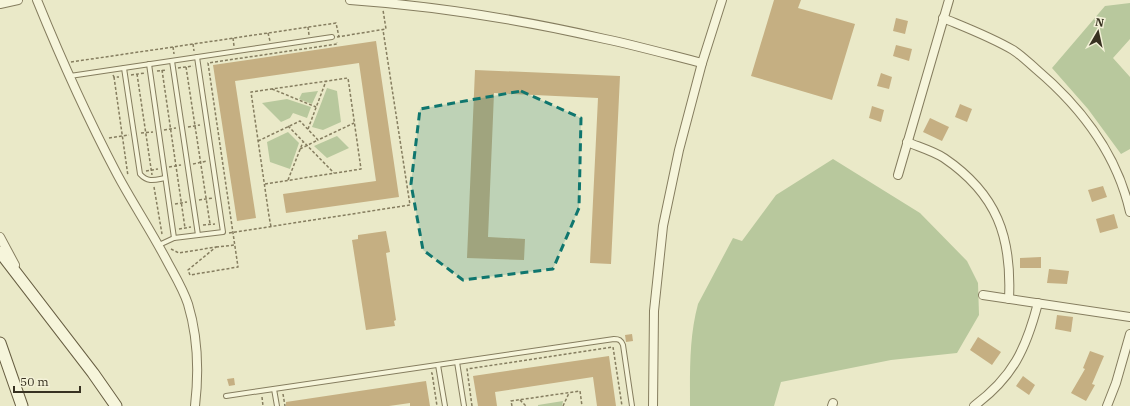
<svg xmlns="http://www.w3.org/2000/svg" width="1130" height="406" font-family="'IBM Plex Serif',serif">
<rect width="100%" height="100%" fill="#eae9c8"/>
<!-- green -->
<g fill="#b8c89d">
<polygon points="1130,3 1130,39 1113,58 1130,77 1130,149 1121,154 1088,109 1052,68 1105,6"/>
<polygon points="327,88 337,91 341,122 323,130 312,127"/>
<polygon points="318,91 312,104 299,99 302,93"/>
<polygon points="287,99 311,107 307,118 293,113 290,118 281,122 262,103"/>
<polygon points="288,132 299,143 290,169 270,162 267,142"/>
<polygon points="337,136 349,148 327,158 314,146"/>
<path d="M833,159L920,213L967,261L978,283L979,315L957,353L891,360L781,382L774,406H690C690,372 689,337 698,304L733,238L742,241L776,195Z"/>
<polygon points="563,401 562,406 538,406 538,405"/>
</g>
<!-- building -->
<g fill="#c5af82">
<polygon points="774,0 801,0 798,8 855,24 832,100 751,76"/>
<polygon points="896,18 908,21 905,34 893,31"/>
<polygon points="376,41 399,197 286,213 283,194 376,181 359,63 235,81 256,218 237,221 213,65"/>
<polygon points="896,45 912,49 909,61 893,56"/>
<polygon points="475,70 620,76 611,264 590,263 598,98 494,93 488,237 525,239 524,260 467,258"/>
<polygon points="881,73 892,77 889,89 877,86"/>
<polygon points="960,104 972,109 967,122 955,117"/>
<polygon points="872,106 884,110 881,122 869,118"/>
<polygon points="930,118 949,127 942,141 923,132"/>
<polygon points="1103,186 1107,197 1092,202 1088,190"/>
<polygon points="1114,214 1118,228 1100,233 1096,219"/>
<polygon points="386,231 390,252 386,253 396,320 394,321 395,326 366,330 352,240 358,239 358,235"/>
<polygon points="1041,257 1041,268 1020,268 1020,258"/>
<polygon points="1049,269 1069,271 1067,284 1047,283"/>
<polygon points="1057,315 1073,317 1071,332 1055,329"/>
<polygon points="632,334 633,341 626,342 625,335"/>
<polygon points="978,337 1001,352 992,365 970,350"/>
<polygon points="1090,351 1104,356 1092,384 1095,385 1086,401 1071,393 1085,369 1083,368"/>
<polygon points="609,356 616,406 597,406 593,377 495,392 497,406 478,406 473,376"/>
<polygon points="1023,376 1035,385 1029,395 1016,386"/>
<polygon points="234,378 235,385 229,386 227,379"/>
<polygon points="426,381 430,406 410,406 410,403 389,406 286,406 286,402"/>
</g>
<g fill="none" stroke-linecap="round" stroke-linejoin="round">
<defs>
<g id="lane">
<polyline points="172,61 198,235"/>
<polyline points="149,64 174,238"/>
<path d="M124,68L140,174C148,183 155,180 165,178"/>
<polyline points="70,76 332,37"/>
<polyline points="159,245 174,238 223,232 197,57"/>
<polyline points="457,362 464,406"/>
<polyline points="438,365 445,406"/>
<polyline points="274,389 277,406"/>
<path d="M226,396L614,339C619,339 621,340 623,345L632,406"/>
</g>
<g id="street">
<path d="M37,0C61,59 87,117 117,174C133,204 152,232 168,263C175,276 183,289 188,304C198,337 199,372 195,406"/>
<path d="M350,0C436,6 522,20 605,39C638,46 670,55 702,63"/>
<polyline points="0,4 18,0"/>
<path d="M943,18C967,28 991,37 1013,50C1021,55 1029,63 1036,69C1081,107 1117,154 1130,212"/>
<path d="M907,142C919,147 933,151 944,158C997,194 1012,237 1009,299"/>
<polyline points="898,175 949,0"/>
<polyline points="0,237 15,265"/>
<polyline points="983,295 1130,317"/>
<polyline points="653,406 654,311 663,226 679,150 702,63 722,0"/>
<polyline points="832,406 833,403"/>
<path d="M974,406C1013,377 1026,349 1038,303"/>
<polyline points="1107,406 1116,383 1130,334"/>
</g>
<g id="secondary">
<polyline points="0,252 93,373 116,406"/>
<polyline points="0,343 22,406"/>
</g>
</defs>
<!-- lane casing -->
<use href="#lane" stroke="#857d5f" stroke-width="6"/>
<!-- street casing -->
<use href="#street" stroke="#857d5f" stroke-width="10"/>
<!-- secondary casing -->
<use href="#secondary" stroke="#675e42" stroke-width="13"/>
<!-- path -->
<g stroke="#857d5f" stroke-width="1.5" stroke-dasharray="3 2" stroke-linecap="butt">
<polyline points="308,27 309,35"/>
<polyline points="268,33 270,41"/>
<polyline points="337,37 386,29 383,10"/>
<polyline points="233,38 234,46"/>
<polyline points="193,44 194,51"/>
<polyline points="173,47 174,54"/>
<polyline points="71,62 336,23 339,37"/>
<polyline points="186,67 210,224"/>
<polyline points="178,68 193,66"/>
<polyline points="162,70 185,228"/>
<polyline points="157,71 167,70"/>
<polyline points="137,74 152,175"/>
<polyline points="113,75 114,77 119,77"/>
<polyline points="131,75 145,73"/>
<polyline points="114,77 128,176"/>
<polyline points="272,89 316,107"/>
<polyline points="288,126 334,173"/>
<polyline points="188,127 200,125"/>
<polyline points="308,129 326,81"/>
<polyline points="164,130 176,128"/>
<polyline points="141,133 153,132"/>
<polyline points="109,138 129,135"/>
<polyline points="258,141 300,121 318,140 354,123"/>
<polyline points="300,149 318,140"/>
<polyline points="193,164 207,161"/>
<polyline points="169,167 181,165"/>
<polyline points="146,171 158,169"/>
<polyline points="288,180 303,142"/>
<polyline points="265,184 361,169 348,78 251,92 269,216 271,227"/>
<polyline points="154,187 162,234"/>
<polyline points="199,200 213,198"/>
<polyline points="175,204 187,202"/>
<polyline points="203,225 215,224"/>
<polyline points="179,229 191,227"/>
<polyline points="229,233 410,205 383,30"/>
<polyline points="216,247 235,245"/>
<polyline points="171,249 179,253 216,247 188,270 190,275 238,267 208,63 337,44 337,42"/>
<polyline points="431,373 432,373 437,406"/>
<polyline points="283,394 285,406"/>
<polyline points="262,397 263,406"/>
<polyline points="520,400 526,406"/>
<polyline points="472,406 467,369 613,347 622,406"/>
<polyline points="512,406 511,401 580,391 582,406"/>
<polyline points="563,406 569,393"/>
</g>
<!-- lane -->
<use href="#lane" stroke="#f6f5db" stroke-width="4"/>
<!-- street -->
<use href="#street" stroke="#f6f5db" stroke-width="8"/>
<!-- secondary -->
<use href="#secondary" stroke="#f6f5db" stroke-width="11"/>
</g>
<!-- marked area -->
<path fill="#0f766e" fill-opacity="0.2" stroke="#0f766e" stroke-width="3" stroke-dasharray="8 5" stroke-linejoin="round" d="M521,91L581,118L579,208L553,269L463,280L423,250L411,184L420,109Z"/>
<!-- north arrow -->
<g transform="translate(1098 32) rotate(9)" stroke="#f3f1d7" stroke-width="3" paint-order="stroke">
<path d="M0-3L7 15L0 10L-7 15Z" fill="#373121"/>
<text y="-6" font-size="11" font-weight="bold" text-anchor="middle" fill="#373121">N</text>
</g>
<!-- scale -->
<path d="M14 386v6h66v-6" fill="none" stroke="#373121" stroke-width="2"/>
<text x="20" y="386" font-size="12" fill="#373121" stroke="#f3f1d7" stroke-width="3" paint-order="stroke">50 m</text>
</svg>
